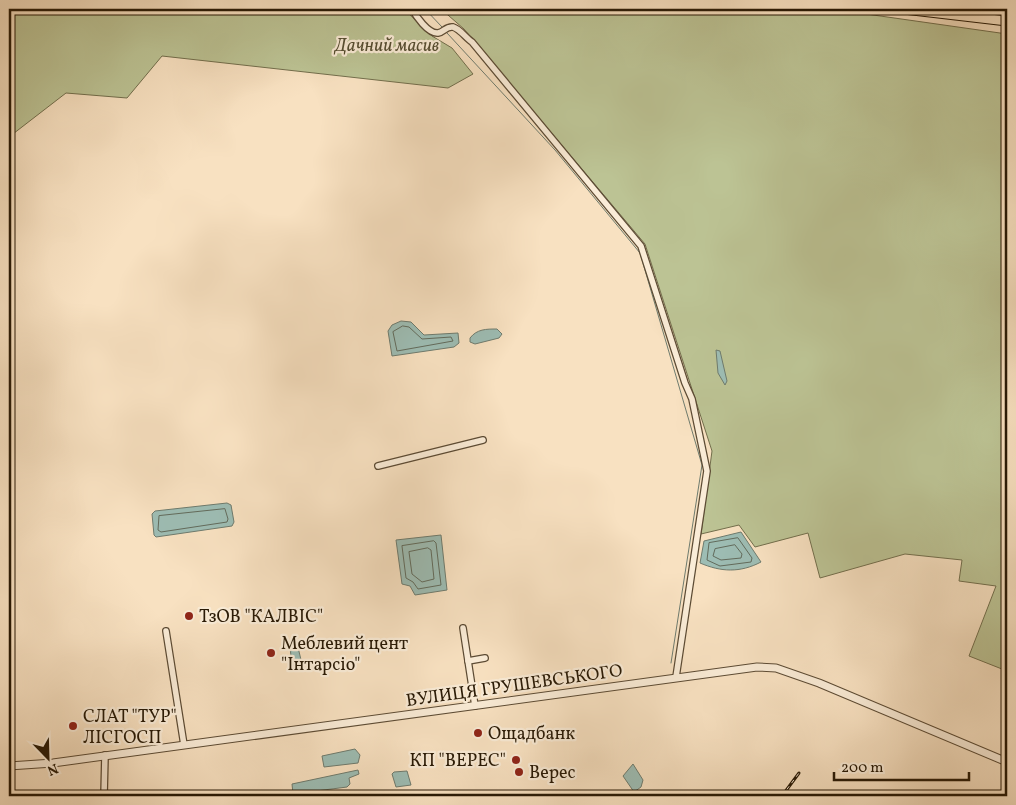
<svg xmlns="http://www.w3.org/2000/svg" width="1016" height="805" font-family="Vollkorn,serif">
<rect width="100%" height="100%" fill="#f8e1c1"/>
<filter id="stains"><feTurbulence type="fractalNoise" baseFrequency=".004" numOctaves="4"/><feColorMatrix values="0 0 0 0 .2 0 0 0 0 .09 0 0 0 0 .02 0 0 0 .5 -.17"/></filter>
<radialGradient id="worn" r=".72"><stop offset=".6" stop-color="#630" stop-opacity="0"/><stop offset="1" stop-color="#630" stop-opacity=".3"/></radialGradient>
<!-- green -->
<g fill="#bcc394" stroke="#726e4c">
<polygon points="9,9 404,9 432,36 452,48 473,74 448,88 162,56 127,98 66,93 9,137"/>
<polygon points="441,9 831,9 1007,34 1007,671 969,656 996,586 959,581 962,560 905,554 820,578 808,533 755,547 739,525 701,534 712,451 645,244 464,29"/>
<polygon points="976,9 1007,9 1007,15"/>
</g>
<!-- water -->
<g fill="#9dbdb4" stroke="#6e7b6e">
<polygon points="401,321 411,322 424,335 458,333 459,343 454,347 392,356 388,331 392,325"/>
<path d="M497,329L502,334L499,338L475,344L470,342V338C477,329 486,329 497,329Z"/>
<polygon points="716,350 720,351 727,381 725,385 718,373"/>
<polygon points="227,503 231,505 234,522 232,526 156,537 154,535 152,514 155,511"/>
<path d="M741,532L761,562C740,573 721,572 700,563L704,541Z"/>
<polygon points="441,535 447,590 415,595 410,586 402,584 396,540"/>
<polygon points="296,639 302,664 295,667 292,663 289,641"/>
<polygon points="355,749 360,755 358,763 324,767 322,756"/>
<polygon points="633,764 643,780 641,787 634,792 623,776"/>
<polygon points="358,770 359,774 349,778 350,784 347,787 293,794 292,784"/>
<polygon points="407,771 411,785 396,787 392,774 394,772"/>
</g>
<g fill="none" stroke-linecap="round" stroke-linejoin="round">
<!-- shore -->
<g stroke="#626b5c" stroke-width="1">
<polygon points="403,326 409,327 422,339 451,337 453,341 397,351 393,332"/>
<polygon points="225,509 228,519 227,522 161,532 158,530 159,516"/>
<polygon points="738,538 752,558 751,562 720,566 707,560 709,543"/>
<polygon points="434,541 436,543 441,585 418,589 413,582 406,578 402,546"/>
<polygon points="735,545 742,554 741,558 721,560 713,556 715,549"/>
<polygon points="428,548 431,550 434,579 422,582 412,574 409,552"/>
</g>
<!-- stream -->
<g stroke="#6e7b6e" stroke-width="1">
<polyline points="425,9 442,27"/>
<polyline points="447,33 555,150 640,253 702,465 671,663"/>
</g>
<defs>
<g id="minor">
<path d="M412,9C416,16 428,34 438,33C444,32 446,26 453,27C460,29 466,38 472,42L641,246L685,383L692,399L707,471L676,677"/>
<polyline points="378,466 483,440"/>
<polyline points="463,628 475,706"/>
<polyline points="166,631 184,745"/>
<polyline points="468,661 485,658"/>
<polyline points="104,796 105,755"/>
</g>
<polyline id="tertiary" points="9,766 53,763 757,667 776,668 819,683 1007,762"/>
<polyline id="trunk" points="904,9 1007,21"/>
</defs>
<!-- minor casing -->
<use href="#minor" stroke="#5c4b34" stroke-width="8"/>
<!-- tertiary casing -->
<use href="#tertiary" stroke="#5c4b34" stroke-width="9"/>
<!-- trunk casing -->
<use href="#trunk" stroke="#281905" stroke-width="11"/>
<!-- minor -->
<use href="#minor" stroke="#faecd7" stroke-width="5.5"/>
<!-- tertiary -->
<use href="#tertiary" stroke="#faecd7" stroke-width="7"/>
<!-- trunk -->
<use href="#trunk" stroke="#f8e1c1" stroke-width="9"/>
<defs>
<polyline id="rail" points="782,796 799,773"/>
</defs>
<!-- rail casing -->
<use href="#rail" stroke="#281905" stroke-width="3"/>
<!-- rail -->
<use href="#rail" stroke="#faecd7" stroke-width="1" stroke-dasharray="4" stroke-linecap="butt"/>
</g>
<!-- markers -->
<g fill="#8f2418" stroke="#faecd7" stroke-width="2">
<circle cx="189" cy="616" r="5"/>
<circle cx="271" cy="653" r="5"/>
<circle cx="73" cy="726" r="5"/>
<circle cx="478" cy="733" r="5"/>
<circle cx="516" cy="760" r="5"/>
<circle cx="519" cy="772" r="5"/>
</g>
<g text-anchor="middle" stroke-width="4.5" stroke-linejoin="round" paint-order="stroke">
<!-- park labels -->
<g font-size="18" font-style="italic" fill="#544c30" stroke="#faecd7">
<text x="387" y="51">Дачний масив</text>
</g>
<!-- poi labels -->
<g font-size="18" fill="#281905" stroke="#faecd7" text-anchor="start">
<text x="199" y="622">ТзОВ "КАЛВІС"</text>
<text x="281" y="649">Меблевий цент<tspan x="281" dy="21">"Інтарсіо"</tspan></text>
<text x="83" y="722">СЛАТ "ТУР"<tspan x="83" dy="21">ЛІСГОСП</tspan></text>
<text x="488" y="739">Ощадбанк</text>
<text x="506" y="766" text-anchor="end">КП "ВЕРЕС"</text>
<text x="529" y="778">Верес</text>
</g>
<!-- street labels -->
<g font-size="18" fill="#281905" stroke="#faecd7">
<text transform="translate(514 685) rotate(-8)" y="6">ВУЛИЦЯ ГРУШЕВСЬКОГО</text>
</g>
</g>
<!-- margin -->
<rect width="1016" height="805" fill="none" stroke="#f8e1c1" stroke-width="30"/>
<rect x="10" y="10" width="996" height="785" fill="none" stroke="#281905" stroke-width="2.5"/>
<rect x="15" y="15" width="986" height="775" fill="none" stroke="#281905"/>
<!-- north arrow -->
<g transform="translate(48 758) rotate(157)" stroke="#faecd7" stroke-width="4" paint-order="stroke">
<path d="M0-4L9 19L0 12L-9 19Z" fill="#281905"/>
<text y="-8" font-size="14" font-weight="bold" text-anchor="middle" fill="#281905">N</text>
</g>
<!-- scale -->
<path d="M834 772v8h135v-8" fill="none" stroke="#281905" stroke-width="2.5"/>
<text x="841" y="772" font-size="15" fill="#281905" stroke="#faecd7" stroke-width="4" paint-order="stroke">200 m</text>
<rect width="100%" height="100%" filter="url(#stains)"/>
<rect width="100%" height="100%" fill="url(#worn)"/>
</svg>
